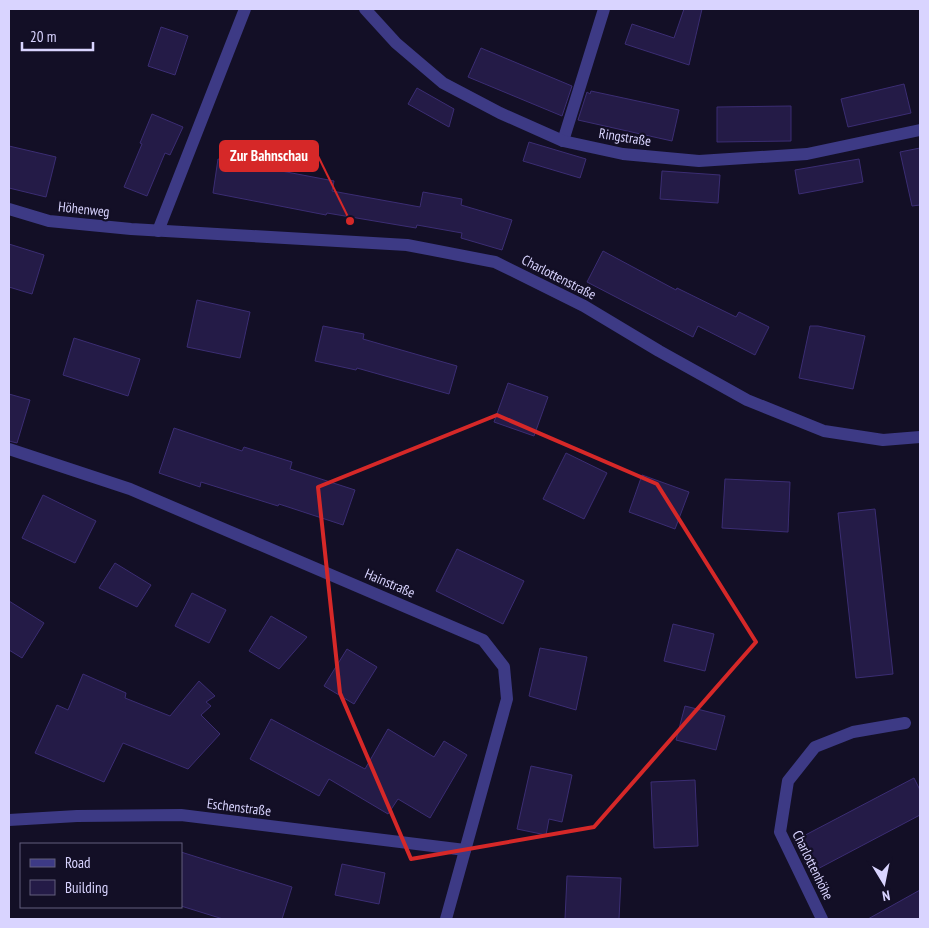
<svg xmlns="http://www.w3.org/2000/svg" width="929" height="928" font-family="'PT Sans Narrow',sans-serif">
<rect width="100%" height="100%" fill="#130f26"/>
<!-- building -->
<g fill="#241b47" stroke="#3b2d73">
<polygon points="684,9 702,9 689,65 625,44 632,24 674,38"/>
<polygon points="161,27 188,36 175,75 148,66"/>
<polygon points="481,48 572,86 562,116 468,77"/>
<polygon points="904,84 911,113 848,127 841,99"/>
<polygon points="417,88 454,109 449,127 408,104"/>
<polygon points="591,91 679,110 672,141 578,120 587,92 590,94"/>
<polygon points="791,106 791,141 717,142 717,107"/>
<polygon points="152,114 183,127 170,155 165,153 147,196 124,187 142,144 140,143"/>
<polygon points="529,142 586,159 580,178 523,161"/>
<polygon points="9,146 56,157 46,197 9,188"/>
<polygon points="920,148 920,205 912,206 900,152"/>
<polygon points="218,159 334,181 332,191 420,207 423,192 462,199 461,205 512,220 502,250 461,238 462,233 417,225 416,228 327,213 326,215 213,193"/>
<polygon points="859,159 863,182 799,194 795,170"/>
<polygon points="662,171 720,175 718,203 660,199"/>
<polygon points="9,244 44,255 32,294 9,287"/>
<polygon points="603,251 676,290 677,288 736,317 739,312 769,327 755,355 698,326 693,337 587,282"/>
<polygon points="197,300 250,312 240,358 187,347"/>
<polygon points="323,326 364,334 363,339 457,366 449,394 357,368 356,370 315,361"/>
<polygon points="810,326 818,326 865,336 853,389 799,378"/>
<polygon points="74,338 140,359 128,396 63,375"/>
<polygon points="508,383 548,397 534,436 494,422"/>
<polygon points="9,394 30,400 17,443 9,441"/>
<polygon points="174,428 242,451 244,447 292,462 290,469 355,490 343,525 279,504 278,506 201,482 200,487 159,473"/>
<polygon points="566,453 607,473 584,519 543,499"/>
<polygon points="642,475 689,492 675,529 629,512"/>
<polygon points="725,479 790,482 788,532 722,528"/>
<polygon points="43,495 96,521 75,563 22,538"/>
<polygon points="875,509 893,674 856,678 838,513"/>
<polygon points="457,549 524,581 503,624 436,591"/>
<polygon points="115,563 151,585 137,607 99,588"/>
<polygon points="192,593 226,610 209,643 175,626"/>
<polygon points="9,601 44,623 22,658 9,650"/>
<polygon points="271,616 307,637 279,669 249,651"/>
<polygon points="673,624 714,634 705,671 664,661"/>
<polygon points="540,648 587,657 576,710 529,696"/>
<polygon points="347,649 377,667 354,704 324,686"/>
<polygon points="83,674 126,693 125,698 170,716 199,681 215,696 206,702 211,706 201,715 220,734 188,769 123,743 104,782 35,753 57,705 68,710"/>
<polygon points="685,706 725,716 716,750 676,740"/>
<polygon points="271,719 365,769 388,729 434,757 444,741 467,755 430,818 398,799 388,814 329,779 319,796 250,759"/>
<polygon points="531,766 572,775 562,822 549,819 546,835 517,829"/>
<polygon points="914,778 920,790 920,815 810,873 794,841"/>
<polygon points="695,780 698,846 654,848 651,782"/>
<polygon points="181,852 292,887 282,919 223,919 181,906"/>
<polygon points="342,864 385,873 379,904 335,895"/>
<polygon points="567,876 621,878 619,919 565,919"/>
<polygon points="920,890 920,919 868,919"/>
</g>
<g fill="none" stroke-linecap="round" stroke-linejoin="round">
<!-- lane -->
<polyline stroke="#3d3a85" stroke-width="12" points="563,141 604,9"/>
<!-- street -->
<g stroke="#3d3a85" stroke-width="12">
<polyline points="365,9 396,43 443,83 500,113 563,141 623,154 699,161 807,154 920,130"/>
<polyline points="9,209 49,221 131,229 407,245 495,262 584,306 659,351 747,400 824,431 883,440 920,437"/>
<polyline points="158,231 245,9"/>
<polyline points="9,449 130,489 483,640 504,667 507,699 446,919"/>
<polyline points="9,820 77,816 181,815 465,850"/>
<polyline points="822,919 780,832 788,781 815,747 853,732 905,723"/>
</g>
</g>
<!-- marked area -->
<path fill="none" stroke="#d62828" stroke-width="4" stroke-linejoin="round" d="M497,415L657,484L756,642L594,827L411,859L340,693L318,487Z"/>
<g text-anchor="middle" stroke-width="4.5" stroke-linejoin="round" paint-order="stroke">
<!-- street labels -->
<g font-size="14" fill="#d9d4ff" stroke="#130f26">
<text transform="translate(625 137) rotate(9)" y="5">Ringstraße</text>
<text transform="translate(84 209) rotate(6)" y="5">Höhenweg</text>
<text transform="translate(559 277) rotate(27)" y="5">Charlottenstraße</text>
<text transform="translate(390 583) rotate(23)" y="5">Hainstraße</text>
<text transform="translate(239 807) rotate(7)" y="5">Eschenstraße</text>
<text transform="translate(813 865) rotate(64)" y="5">Charlottenhöhe</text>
</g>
</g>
<!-- callouts -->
<path fill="none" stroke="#d62828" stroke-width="2" d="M350 221L318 156"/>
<circle fill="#d62828" stroke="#130f26" stroke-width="2" cx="350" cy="221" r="5"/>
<rect fill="#d62828" stroke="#d62828" stroke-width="2" x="220" y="141" width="98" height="30" rx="5"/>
<g font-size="15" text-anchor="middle" font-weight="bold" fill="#fff">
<text x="269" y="161">Zur Bahnschau</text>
</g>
<!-- border -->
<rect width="929" height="928" fill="none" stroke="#d9d4ff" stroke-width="20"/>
<!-- legend -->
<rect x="20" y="843" width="162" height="65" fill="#130f26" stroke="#625e7d"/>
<rect x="30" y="859" width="25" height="8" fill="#3d3a85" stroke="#625e7d"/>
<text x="65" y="868" font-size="15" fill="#d9d4ff">Road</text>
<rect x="30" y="880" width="25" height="15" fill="#241b47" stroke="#625e7d"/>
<text x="65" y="893" font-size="15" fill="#d9d4ff">Building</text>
<!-- north arrow -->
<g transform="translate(884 883) rotate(170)" stroke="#130f26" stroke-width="4" paint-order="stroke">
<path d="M0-4L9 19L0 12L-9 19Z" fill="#d9d4ff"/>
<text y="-8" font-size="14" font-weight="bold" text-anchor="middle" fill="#d9d4ff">N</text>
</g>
<!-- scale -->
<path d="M22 42v8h71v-8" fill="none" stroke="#d9d4ff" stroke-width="2.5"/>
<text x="30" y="42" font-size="15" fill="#d9d4ff" stroke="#130f26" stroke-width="4" paint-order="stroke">20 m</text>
</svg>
